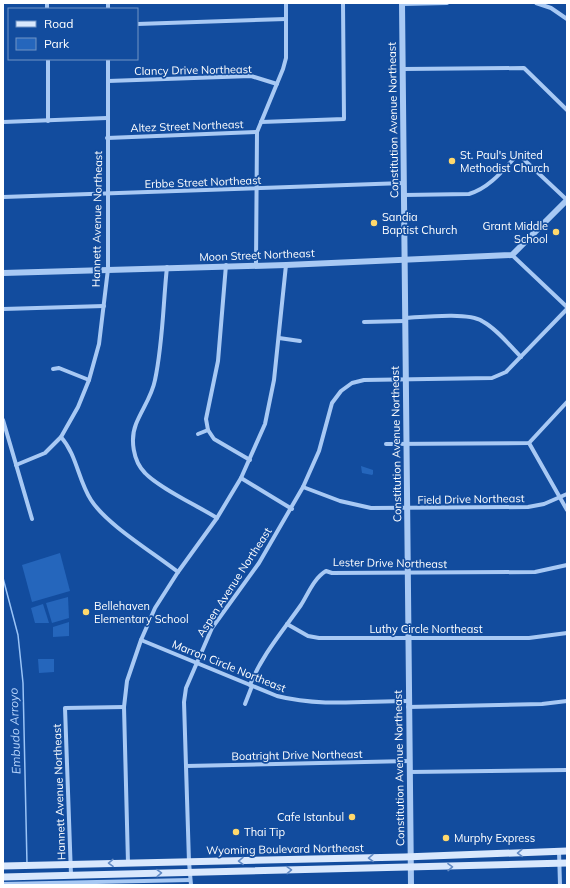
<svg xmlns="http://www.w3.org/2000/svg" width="570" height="888" font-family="Mulish,sans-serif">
<rect width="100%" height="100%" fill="#124c9e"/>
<!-- green -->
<g fill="#2566bc">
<polygon points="361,466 373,470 373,474 372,475 362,473"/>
<polygon points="60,553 70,591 32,602 22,565"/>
<polygon points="68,597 69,618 52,623 46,603"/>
<polygon points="43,604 49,623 35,623 31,608"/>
<polygon points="69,622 69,636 53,637 53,627"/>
<polygon points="38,659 54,659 54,672 39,673"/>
</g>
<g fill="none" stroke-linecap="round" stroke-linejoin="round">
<!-- stream -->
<polyline stroke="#9ac4f7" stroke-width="1.5" points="3,578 18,635 23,683 27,864"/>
<!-- minor -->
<g stroke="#a8c9f4" stroke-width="4">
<polyline points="47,3 47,9"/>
<polyline points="108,3 108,9"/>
<polyline points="536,3 551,8 567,19"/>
<polyline points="402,4 447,3"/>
<polyline points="137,24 286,19"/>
<polyline points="48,59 48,121"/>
<polyline points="403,69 524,68 567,110"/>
<polyline points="108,81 251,76 277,84"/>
<polyline points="3,122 107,118"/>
<polyline points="261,122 344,119 343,3"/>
<polyline points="107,138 257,132"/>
<path d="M404,195L469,194C490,188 504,169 518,154L567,200"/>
<polyline points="3,197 404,183"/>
<polyline points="512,255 567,307"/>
<polyline points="226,265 218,361 206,419 208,430 214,439 250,460"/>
<polyline points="256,265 257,132 283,69 286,58 286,3"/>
<path d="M167,267C163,304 163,343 155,380C152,396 142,409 136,424C130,439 133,461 145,473C159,488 198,506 217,518"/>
<polyline points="3,309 104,306"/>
<path d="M405,318C423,317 468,312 482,321C497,329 509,345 521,357"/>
<polyline points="364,322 405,321"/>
<polyline points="279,338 300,341"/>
<polyline points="53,369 59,368 89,380"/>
<polyline points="3,420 32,519"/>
<polyline points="198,434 208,430"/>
<path d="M61,437C77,455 78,480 91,500C107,525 154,553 178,572"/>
<polyline points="529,443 567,510"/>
<polyline points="386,444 529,443 567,402"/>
<polyline points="16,465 45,453 61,437 78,407 89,380 99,344 108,269 108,59"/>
<polyline points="241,478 292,509"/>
<polyline points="303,487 340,501 371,508 528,507 544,504 567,494"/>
<polyline points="287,624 308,636 319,638 529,638 567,633"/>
<path d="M141,640L277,696C320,707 365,701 408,701"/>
<path d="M250,685C262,655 282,632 301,605C308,594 314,578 326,571L332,573L535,572L567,565"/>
<polyline points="245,704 252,686"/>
<polyline points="408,707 542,704 567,701"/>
<polyline points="186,766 409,761"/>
<polyline points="409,772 567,770"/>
<polyline points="559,851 560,885"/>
<polyline points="128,863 124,707 127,681 141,640 155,608 178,572 217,518 241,478 265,424 274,380 286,265"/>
<polyline points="71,875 65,708 124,707"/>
<polyline points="3,884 190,880"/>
<polyline points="191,885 189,862 184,702 186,688 212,628 259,563 303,487 319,451 332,403 341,391 352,383 364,380 492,378 506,372 567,309"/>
</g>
<!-- tertiary -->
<g stroke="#a8c9f4" stroke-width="6">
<polyline points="402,3 411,885"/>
<polyline points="3,273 286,265 512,255 567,200"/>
</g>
<!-- secondary -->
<g stroke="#d9e8fd" stroke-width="7">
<polyline points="3,866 404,857 567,851"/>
<polyline points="3,877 567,863"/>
</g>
</g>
<!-- one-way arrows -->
<defs><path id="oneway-chevron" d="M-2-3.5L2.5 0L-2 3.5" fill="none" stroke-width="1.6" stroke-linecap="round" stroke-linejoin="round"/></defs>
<g stroke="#628ac4">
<use href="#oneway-chevron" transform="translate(520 853) rotate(178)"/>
<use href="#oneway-chevron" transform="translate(371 858) rotate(179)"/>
<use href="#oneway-chevron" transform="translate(241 861) rotate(179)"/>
<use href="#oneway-chevron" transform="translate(111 863) rotate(179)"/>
<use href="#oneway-chevron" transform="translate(450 867) rotate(-1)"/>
<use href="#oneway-chevron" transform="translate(289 870) rotate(-1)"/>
<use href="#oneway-chevron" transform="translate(159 873) rotate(-1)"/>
</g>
<!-- markers -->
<g fill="#ffd86c" stroke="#124c9e" stroke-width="1.5">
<circle cx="452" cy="161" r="4"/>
<circle cx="374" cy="223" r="4"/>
<circle cx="556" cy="232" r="4"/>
<circle cx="86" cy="612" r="4"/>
<circle cx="352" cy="817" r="4"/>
<circle cx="236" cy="832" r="4"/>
<circle cx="446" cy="838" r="4"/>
</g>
<g text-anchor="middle" stroke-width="3.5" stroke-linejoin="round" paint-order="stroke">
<!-- street labels -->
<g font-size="11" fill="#fff" stroke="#124c9e">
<text transform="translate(193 70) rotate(-1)" y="4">Clancy Drive Northeast</text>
<text transform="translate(393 120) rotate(-91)" y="4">Constitution Avenue Northeast</text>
<text transform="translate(187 126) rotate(-2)" y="4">Altez Street Northeast</text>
<text transform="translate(203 182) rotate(-2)" y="4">Erbbe Street Northeast</text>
<text transform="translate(97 219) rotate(-89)" y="4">Hannett Avenue Northeast</text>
<text transform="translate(257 255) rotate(-2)" y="4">Moon Street Northeast</text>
<text transform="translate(396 444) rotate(-91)" y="4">Constitution Avenue Northeast</text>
<text transform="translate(471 499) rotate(-1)" y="4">Field Drive Northeast</text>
<text transform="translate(390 563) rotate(1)" y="4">Lester Drive Northeast</text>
<text transform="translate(234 582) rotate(-57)" y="4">Aspen Avenue Northeast</text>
<text x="426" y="633">Luthy Circle Northeast</text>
<text transform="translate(229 666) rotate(22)" y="4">Marron Circle Northeast</text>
<text transform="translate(297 755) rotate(-1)" y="4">Boatright Drive Northeast</text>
<text transform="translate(399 768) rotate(-91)" y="4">Constitution Avenue Northeast</text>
<text transform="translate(59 792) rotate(-92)" y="4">Hannett Avenue Northeast</text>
<text transform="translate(285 849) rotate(-1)" y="4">Wyoming Boulevard Northeast</text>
</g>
<!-- poi labels -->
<g font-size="11" fill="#fff" stroke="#124c9e" text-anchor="start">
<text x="460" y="159">St. Paul's United<tspan x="460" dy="13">Methodist Church</tspan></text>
<text x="382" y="221">Sandia<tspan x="382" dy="13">Baptist Church</tspan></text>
<text x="548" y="230" text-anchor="end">Grant Middle<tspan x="548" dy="13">School</tspan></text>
<text x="94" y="610">Bellehaven<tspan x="94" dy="13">Elementary School</tspan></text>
<text x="344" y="821" text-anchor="end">Cafe Istanbul</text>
<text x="244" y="836">Thai Tip</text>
<text x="454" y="842">Murphy Express</text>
</g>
<!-- water labels -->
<g font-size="12" font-style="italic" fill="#b5d3fb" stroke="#124c9e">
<text transform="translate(15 731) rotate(-92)" y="4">Embudo Arroyo</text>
</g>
</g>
<!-- border -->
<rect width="570" height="888" fill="none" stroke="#ffffff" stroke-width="8"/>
<!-- legend -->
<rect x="8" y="8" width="130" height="52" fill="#124c9e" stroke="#7194c5"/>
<rect x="16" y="21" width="20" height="6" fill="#d9e8fd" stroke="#7194c5"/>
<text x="44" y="28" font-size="12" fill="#ffffff">Road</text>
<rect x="16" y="38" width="20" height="12" fill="#2566bc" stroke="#7194c5"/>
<text x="44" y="48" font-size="12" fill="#ffffff">Park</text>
</svg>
